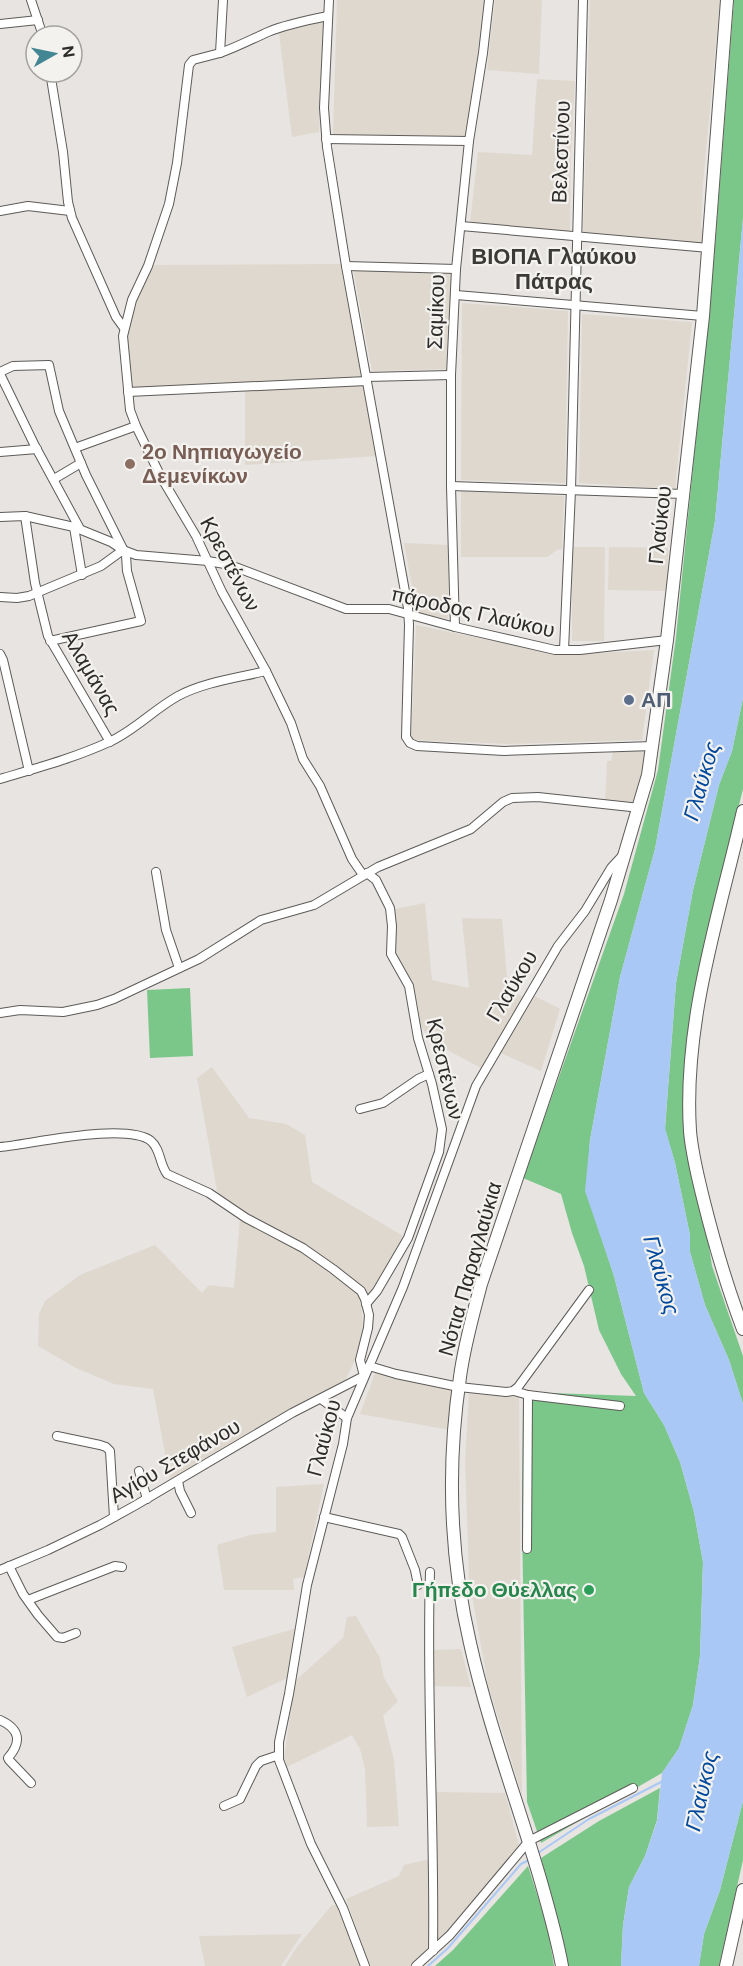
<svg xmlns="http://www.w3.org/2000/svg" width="743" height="1966" font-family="'DM Sans',sans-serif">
<rect width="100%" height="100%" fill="#e7e4e1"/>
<!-- built -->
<g fill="#dfd8cf">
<polygon points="337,0 484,0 468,138 333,135"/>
<polygon points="495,0 542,0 539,74 487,70"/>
<polygon points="590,0 720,0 703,184 701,227 704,232 704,241 700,243 583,232"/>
<polygon points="323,20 319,132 292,137 279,33 298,25"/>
<polygon points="537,79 575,81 571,157 570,231 470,223 478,152 532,155"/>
<polygon points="342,264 365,379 130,389 124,340 131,309 151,265"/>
<polygon points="353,269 452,272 450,369 372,371"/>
<polygon points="462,303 568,311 565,483 461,480"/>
<polygon points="582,314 692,322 675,489 579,483"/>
<polygon points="365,384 378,456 245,465 245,389"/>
<polygon points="461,491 564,496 562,549 557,550 547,557 461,557"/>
<polygon points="404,543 449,545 448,619 417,613"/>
<polygon points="572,547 605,547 604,641 572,641"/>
<polygon points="609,547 668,548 668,591 608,590"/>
<polygon points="416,625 560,655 654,650 642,740 508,744 411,740"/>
<polygon points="651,751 640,805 605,802 607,761 611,761 613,752"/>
<polygon points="425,903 432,980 469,988 462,918 502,919 508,988 524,998 515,1016 511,1016 483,1069 434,1043 428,1037 419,1022 420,1017 412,980 408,974 401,968 394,956 395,909"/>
<polygon points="535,996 560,1009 541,1071 501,1053"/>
<polygon points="212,1067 249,1118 286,1124 305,1135 312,1182 405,1237 370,1295 352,1279 251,1218 218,1196 197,1078"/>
<polygon points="240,1218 302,1251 361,1294 363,1334 360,1349 343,1385 265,1423 170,1480 153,1389 114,1384 76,1368 38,1346 39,1314 45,1301 80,1275 155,1245 202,1293 209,1285 234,1288"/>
<polygon points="375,1373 454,1391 450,1430 360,1414"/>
<polygon points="469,1394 519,1397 522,1795 488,1685 469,1579 465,1459"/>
<polygon points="324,1484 304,1577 293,1579 294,1590 224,1590 217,1545 250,1535 276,1532 276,1487"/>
<polygon points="356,1616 380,1658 384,1678 398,1701 383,1716 394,1760 399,1826 367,1827 365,1769 360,1749 352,1735 287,1767 284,1758 295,1681 343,1638 347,1617"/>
<polygon points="297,1628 287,1678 247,1697 232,1647"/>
<polygon points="461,1649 471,1687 433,1686 431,1650"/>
<polygon points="435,1792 505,1793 519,1845 502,1868 436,1945"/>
<polygon points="430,1859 431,1950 413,1966 370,1966 346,1899 399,1876 404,1865"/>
<polygon points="332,1905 336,1905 341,1916 361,1966 285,1966 296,1948"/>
<polygon points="302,1934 281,1966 205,1966 199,1936"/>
</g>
<!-- green -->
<g fill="#7bc78a">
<polygon points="734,0 743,0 743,218 715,521 655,849 620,977 590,1140 586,1191 614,1276 644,1393 664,1425 680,1462 694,1512 703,1562 700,1656 693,1705 679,1748 662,1773 541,1843 527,1802 522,1525 523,1392 636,1396 621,1374 599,1330 584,1266 572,1233 561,1194 523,1178 624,894 658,770 676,637 714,259"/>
<polygon points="743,698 743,789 709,926 688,1113 712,1266 743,1356 743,1404 729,1360 705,1305 690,1252 690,1235 675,1163 665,1129 676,983 693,890 719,785 732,751"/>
<polygon points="190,988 193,1056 150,1058 147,990"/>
<polygon points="660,1788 657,1820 645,1856 629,1887 623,1925 621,1966 568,1966 541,1858 599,1821"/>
<polygon points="743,1801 743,1860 719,1966 699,1966 704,1934 720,1890"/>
<polygon points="528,1866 548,1929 554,1966 435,1966 453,1950"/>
</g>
<!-- water -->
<polygon fill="#a9c8f5" points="743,218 743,698 732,751 719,785 693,890 676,983 665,1128 675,1163 690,1235 690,1252 705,1305 729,1360 743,1404 743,1801 720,1890 704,1934 699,1966 621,1966 623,1925 629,1887 645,1856 657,1821 662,1773 679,1748 693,1705 700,1656 703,1562 694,1512 680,1462 664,1425 644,1393 614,1276 585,1191 590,1140 620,977 655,849 715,521"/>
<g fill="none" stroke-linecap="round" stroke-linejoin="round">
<!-- stream -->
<g stroke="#a9c8f5" stroke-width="2">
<polyline points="538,1853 589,1819 663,1781"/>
<polyline points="428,1966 448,1948 521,1864 529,1860"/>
</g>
<defs>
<g id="minor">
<polyline points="31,0 43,36"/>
<polyline points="223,0 220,53 193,60 189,65 177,163 169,204 148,266 132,300 123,336 130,410 136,426 161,477 196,536 222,592 266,671 291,723 303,759 320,786 352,859 363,875"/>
<polyline points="329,0 324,108 327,147 346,266 408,608 409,625 406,737 410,743 417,746 504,751 653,746"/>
<polyline points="0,24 38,20"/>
<path d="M220,53C237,47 252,39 268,32C287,24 308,20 328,16"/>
<polyline points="50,72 63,152 68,202 72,218 116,317 124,328"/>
<polyline points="326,139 469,141"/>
<polyline points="0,211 28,206 70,211"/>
<polyline points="461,226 709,248"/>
<polyline points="346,266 456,269"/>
<polyline points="456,295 703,316"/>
<polyline points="0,372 13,366 49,365 59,411 86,475 126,555 127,571 141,621 50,641"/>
<polyline points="0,374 35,446 80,529"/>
<polyline points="366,377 451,375"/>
<polyline points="128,392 367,381"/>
<polyline points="75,448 136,426"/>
<polyline points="0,452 37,449"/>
<polyline points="54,479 81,463"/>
<polyline points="451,486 683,494"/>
<polyline points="25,516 35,583 48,636 110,742"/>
<polyline points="0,517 25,516 74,527 111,542 123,550 136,555 208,561 230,565 346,609 389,609 455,627 555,650 580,650 667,640"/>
<polyline points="74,527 82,575"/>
<polyline points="0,597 17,598 29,596 101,566 123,550"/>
<polyline points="455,627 451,486 451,375 456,269 469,141 483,53 489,0"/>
<polyline points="564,650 571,490 583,0"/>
<polyline points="0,654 3,660 29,771"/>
<path d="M0,779C37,768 74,758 109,742C134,731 153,710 178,696C204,682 237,678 266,671"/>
<polyline points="156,872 166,930 179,968"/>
<polyline points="0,1013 20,1010 63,1012 97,1005 114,999 199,959 261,920 314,905 378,867 471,829 503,802 512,798 538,797 640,808"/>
<polyline points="360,1109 383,1103 418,1079 429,1074"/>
<path d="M0,1147C32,1144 126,1122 151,1141C161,1150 159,1163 167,1174L209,1193L246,1218L303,1248L333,1269L361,1291L365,1299L369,1315L368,1328L360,1360L364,1376L292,1413L136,1505L100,1525L48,1550L0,1570"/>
<polyline points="366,1304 377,1291 408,1238 439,1152 442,1129 432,1084 418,1038 409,986 391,954 392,926 390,908 376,880 367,873"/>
<polyline points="369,1366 396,1374 459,1387 506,1392 513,1391 518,1387 589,1290"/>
<polyline points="514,1391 528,1395 620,1406"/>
<polyline points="321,1399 347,1418"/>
<polyline points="57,1436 100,1445 106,1447 110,1451 114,1517"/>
<polyline points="139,1471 147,1499"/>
<polyline points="178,1481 180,1491 191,1513"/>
<polyline points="324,1517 399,1534 402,1537 415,1570 418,1585"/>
<polyline points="527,1549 528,1395"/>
<polyline points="9,1566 23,1594 38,1615 57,1637 63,1638 76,1633"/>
<path d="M430,1572C426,1698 435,1824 433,1951"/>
<polyline points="28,1600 115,1566 122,1567"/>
<path d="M0,1720C20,1729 22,1742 8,1758L9,1760L31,1783"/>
<polyline points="224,1806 240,1799 256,1766 261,1761 279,1755"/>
<polyline points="365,1966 343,1908 311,1844 279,1760 279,1742 289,1694 307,1585 343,1444 347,1418 403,1287 476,1086 558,946 585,911 611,868 623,855"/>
<polyline points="416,1966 450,1935 529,1841 633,1788"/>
</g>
<g id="primary">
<path d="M743,811C719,916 683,1022 690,1131C692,1155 698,1178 704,1202C715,1246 727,1287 743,1329"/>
<path d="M562,1966C557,1938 549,1910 541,1882C518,1803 488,1724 470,1643C450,1557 447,1465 460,1377C464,1346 473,1315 481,1284L611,900L648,775L667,640L703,316L727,0"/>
<polyline points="726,1966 743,1890"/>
</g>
</defs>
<!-- minor casing -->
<use href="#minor" stroke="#5d5b58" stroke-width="10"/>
<!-- primary casing -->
<use href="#primary" stroke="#5d5b58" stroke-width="14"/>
<!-- minor -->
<use href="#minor" stroke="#fff" stroke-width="8"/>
<!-- primary -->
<use href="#primary" stroke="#fff" stroke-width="12"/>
</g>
<!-- markers -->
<circle fill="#8d6e63" stroke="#f4f2ef" stroke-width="2" cx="130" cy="464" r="6"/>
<circle fill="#5c6f8a" stroke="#f4f2ef" stroke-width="2" cx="629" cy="700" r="6"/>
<circle fill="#2e9e5b" stroke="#f4f2ef" stroke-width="2" cx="589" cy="1590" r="6"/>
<g text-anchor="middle" stroke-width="4.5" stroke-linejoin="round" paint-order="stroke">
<!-- street labels -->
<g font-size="21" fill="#2d2c2b" stroke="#f4f2ef">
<text transform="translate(561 152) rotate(-88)" y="7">Βελεστίνου</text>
<text transform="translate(436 312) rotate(-88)" y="7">Σαμίκου</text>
<text transform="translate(660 525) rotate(-84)" y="7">Γλαύκου</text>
<text transform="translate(230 564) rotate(62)" y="7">Κρεστένων</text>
<text transform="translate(473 612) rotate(13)" y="7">πάροδος Γλαύκου</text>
<text transform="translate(91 673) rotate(60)" y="7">Αλαμάνας</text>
<text transform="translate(512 986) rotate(-59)" y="7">Γλαύκου</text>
<text transform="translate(445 1069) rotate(77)" y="7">Κρεστένων</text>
<text transform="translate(470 1269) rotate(-74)" y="7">Νότια Παραγλαύκια</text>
<text transform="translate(324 1438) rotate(-75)" y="7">Γλαύκου</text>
<text transform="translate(175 1461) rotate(-30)" y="7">Αγίου Στεφάνου</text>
</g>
<!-- education labels -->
<g font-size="21" font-weight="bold" fill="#785e54" stroke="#f4f2ef" text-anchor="start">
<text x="142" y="459">2ο Νηπιαγωγείο<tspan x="142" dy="24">Δεμενίκων</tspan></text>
</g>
<!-- service labels -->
<g font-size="21" font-weight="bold" fill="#4e5e75" stroke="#f4f2ef" text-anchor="start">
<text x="641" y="707">ΑΠ</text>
</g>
<!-- leisure labels -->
<g font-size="21" font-weight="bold" fill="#27864d" stroke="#f4f2ef" text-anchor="end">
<text x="577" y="1597">Γήπεδο Θύελλας</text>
</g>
<!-- neighbourhood labels -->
<g font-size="22" font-weight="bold" fill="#3c3a38" stroke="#f4f2ef">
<text x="554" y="264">ΒΙΟΠΑ Γλαύκου<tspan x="554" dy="25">Πάτρας</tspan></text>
</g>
<!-- water labels -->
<g font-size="22" font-style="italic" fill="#00499c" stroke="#f4f2ef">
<text transform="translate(701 781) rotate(-74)" y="8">Γλαύκος</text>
<text transform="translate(662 1275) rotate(74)" y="8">Γλαύκος</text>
<text transform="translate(701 1791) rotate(-77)" y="8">Γλαύκος</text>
</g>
</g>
<!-- north arrow -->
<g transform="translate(54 54) rotate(81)"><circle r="28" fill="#f4f2ef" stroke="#a4a3a1" stroke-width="1.5"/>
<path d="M0-4.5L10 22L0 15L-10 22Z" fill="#428793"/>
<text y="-9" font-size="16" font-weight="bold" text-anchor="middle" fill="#2d2c2b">N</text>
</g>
</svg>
